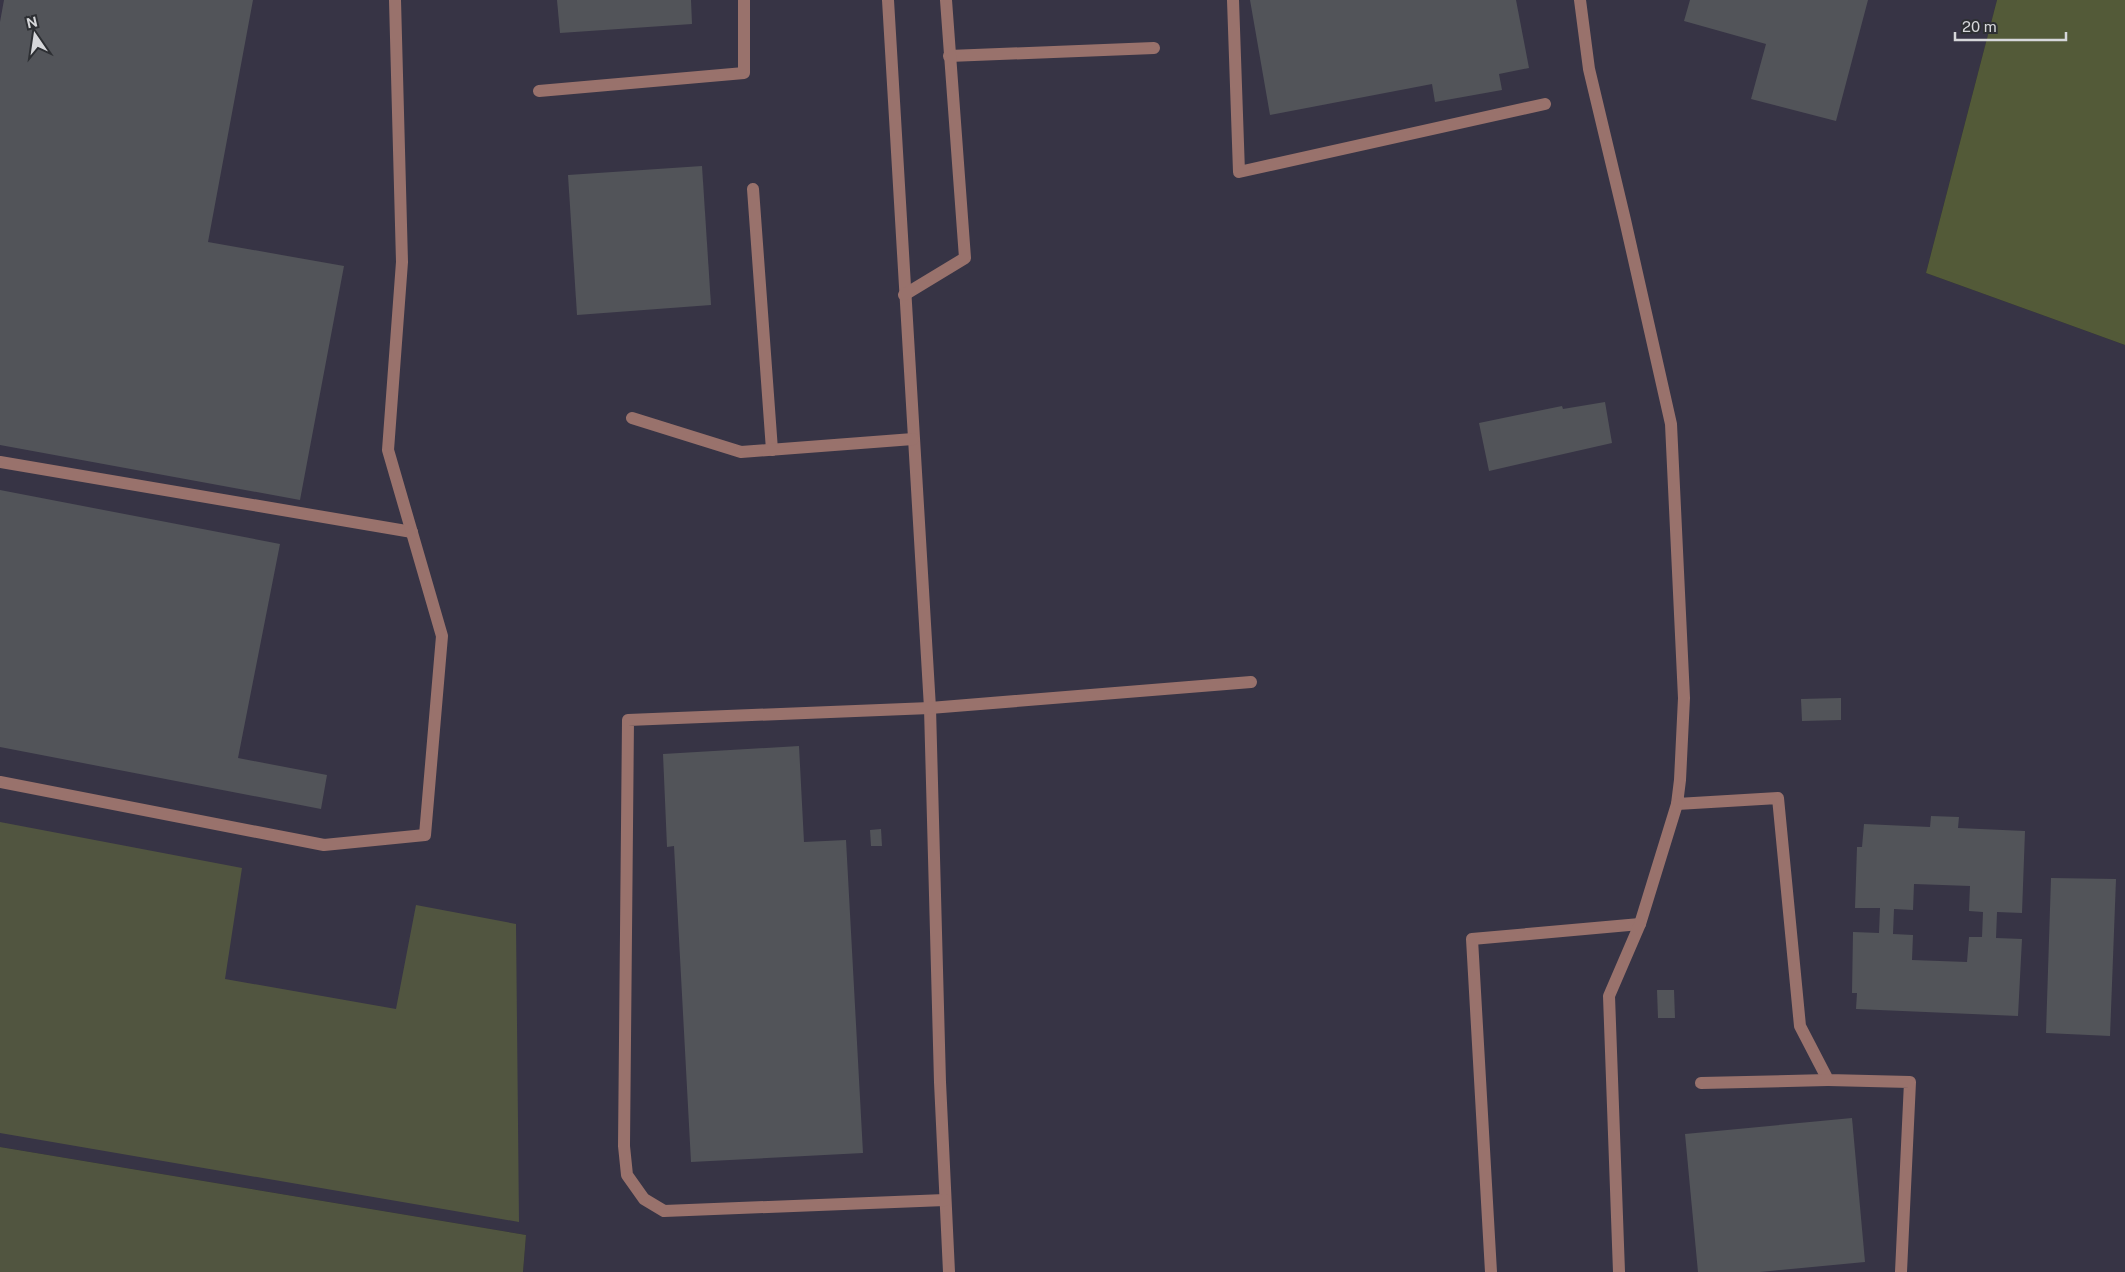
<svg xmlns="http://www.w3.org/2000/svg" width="2125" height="1272" font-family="'Public Sans',sans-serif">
<rect width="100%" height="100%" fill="#2d2f33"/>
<!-- industrial -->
<polygon fill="#373445" points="0,0 1997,0 1926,273 2125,345 2125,1272 523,1272 526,1235 0,1147"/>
<!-- green -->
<g fill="#515540">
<polygon points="0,822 242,868 225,979 396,1009 416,905 516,924 519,1222 0,1133"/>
<polygon points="0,1147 526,1235 523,1272 0,1272"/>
</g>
<!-- forest -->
<polygon fill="#535a38" points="1997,0 2125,0 2125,345 1926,273"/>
<!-- building -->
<g fill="#525459" fill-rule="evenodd">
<polygon points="4,0 253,0 208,242 344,266 300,500 0,445 0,22"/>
<polygon points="557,0 691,0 692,24 560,33"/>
<polygon points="1250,0 1516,0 1529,68 1499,74 1502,90 1435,102 1432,84 1270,115"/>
<polygon points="1690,0 1868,0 1836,121 1751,99 1766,44 1684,21"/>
<polygon points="702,166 711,305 577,315 568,175"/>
<polygon points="1605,402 1612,443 1489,471 1479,423 1562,406 1563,409"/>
<polygon points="0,490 280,544 238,758 327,775 321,809 0,747"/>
<polygon points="1841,698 1841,720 1802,721 1801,699"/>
<polygon points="799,746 804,842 846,840 863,1153 691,1162 674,846 667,847 663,754"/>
<path d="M1931,816L1959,817L1958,828L2025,831L2022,913L1997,912L1996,938L2022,939L2018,1016L1856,1009L1857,993H1852L1853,932L1879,933L1880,908H1855L1857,847H1862L1864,824L1930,827ZM1914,884L1970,886L1969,911L1983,912L1982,937H1969L1967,962L1912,960L1913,935L1893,934L1894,909L1913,910Z"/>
<polygon points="881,829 882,846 871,846 870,830"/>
<polygon points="2051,878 2116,879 2110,1036 2046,1033"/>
<polygon points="1657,990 1674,990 1675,1018 1658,1018"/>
<polygon points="1852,1118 1865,1262 1760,1272 1698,1272 1685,1134"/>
</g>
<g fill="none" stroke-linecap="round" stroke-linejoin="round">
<!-- minor -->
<g stroke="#99726c" stroke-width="12">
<polyline points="888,0 930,708 940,1082 949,1272"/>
<polyline points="1233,0 1239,172 1545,104"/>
<polyline points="1580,0 1589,69 1625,220 1671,424 1684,698 1680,780 1677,804 1778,798 1800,1026 1828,1080 1910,1082 1901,1272"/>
<polyline points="949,56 1154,48"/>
<polyline points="539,91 744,73 744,0"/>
<polyline points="753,189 772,450"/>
<polyline points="904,295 965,258 946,0"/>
<polyline points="632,418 741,452 913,439"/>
<polyline points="0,462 412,532"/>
<polyline points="0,782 324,845 425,835 442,636 388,450 402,262 395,0"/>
<polyline points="1701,1083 1828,1080"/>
<polyline points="945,1200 664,1211 644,1199 627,1175 624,1146 628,720 930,708 1251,682"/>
<polyline points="1491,1272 1472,939 1640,924"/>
<polyline points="1619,1272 1609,996 1640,924 1677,804"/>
</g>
</g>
<!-- north arrow -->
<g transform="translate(35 35) rotate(347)" stroke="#2d2f33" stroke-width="4" paint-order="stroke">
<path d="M0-4L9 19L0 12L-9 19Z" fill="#d6d7da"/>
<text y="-8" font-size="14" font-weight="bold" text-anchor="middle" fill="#d6d7da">N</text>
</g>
<!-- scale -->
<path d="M1955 32v8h111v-8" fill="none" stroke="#d6d7da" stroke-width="2.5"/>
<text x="1962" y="32" font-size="15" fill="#d6d7da" stroke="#2d2f33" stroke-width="4" paint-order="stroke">20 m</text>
</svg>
